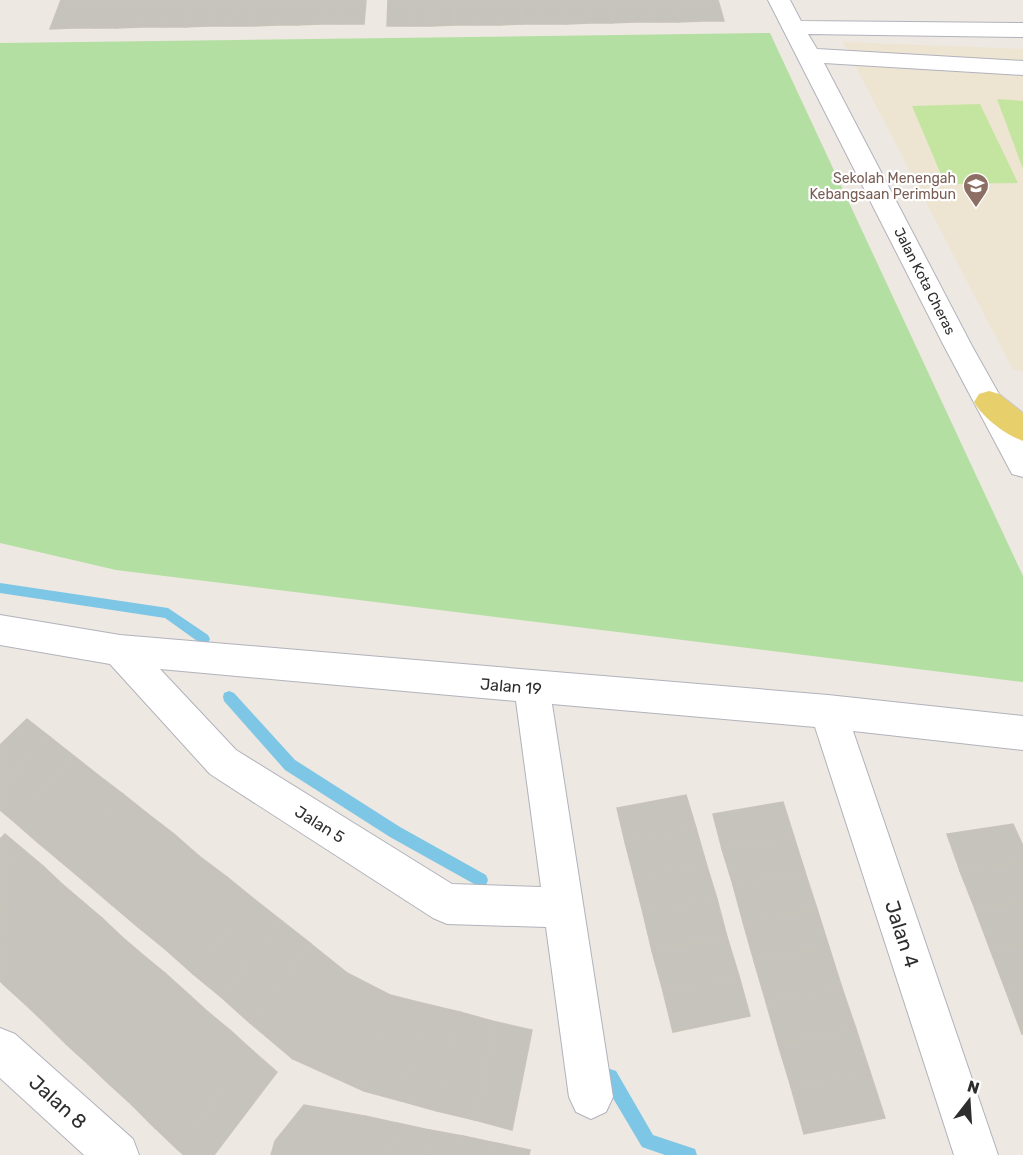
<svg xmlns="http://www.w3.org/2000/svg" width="1023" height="1155" font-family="Rubik,sans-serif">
<rect width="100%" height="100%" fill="#ede8e1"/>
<!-- education -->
<polygon fill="#ede5d2" points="843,42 1023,49 1023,371 1013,370"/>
<!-- green -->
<polygon fill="#b4dfa2" points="770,33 1023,576 1023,682 116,570 0,543 0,43"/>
<!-- pitch -->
<g fill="#c4e59f">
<polygon points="997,99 1023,101 1023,169"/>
<polygon points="980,104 1018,183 945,184 912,106"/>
</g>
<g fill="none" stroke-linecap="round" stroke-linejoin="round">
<!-- stream -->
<g fill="#7dc6e6" fill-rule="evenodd">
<polygon points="0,583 168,608 208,635 210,639 208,643 204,645 200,643 165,618 0,593"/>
<polygon points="229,691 234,693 295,760 400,827 486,875 488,880 486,885 481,887 476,885 390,837 285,770 224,701 223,697 224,693"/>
<polygon points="610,1069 616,1071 653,1135 695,1149 697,1155 665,1155 642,1147 604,1083 602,1077 604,1071"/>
</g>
</g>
<!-- building -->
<g fill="#c6c2bc" stroke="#c9c4ba" stroke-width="1.5">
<polygon points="61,0 82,0 72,28 50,29"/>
<polygon points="82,0 104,0 95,28 72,28"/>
<polygon points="104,0 126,0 117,28 95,28"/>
<polygon points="126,0 148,0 140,27 117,28"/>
<polygon points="148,0 169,0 162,27 140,27"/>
<polygon points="169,0 191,0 185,27 162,27"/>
<polygon points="191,0 213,0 207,26 185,27"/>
<polygon points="213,0 235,0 230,26 207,26"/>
<polygon points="235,0 257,0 252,26 230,26"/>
<polygon points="257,0 279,0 275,25 252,26"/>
<polygon points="279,0 301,0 297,25 275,25"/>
<polygon points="301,0 322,0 319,24 297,25"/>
<polygon points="322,0 344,0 342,24 319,24"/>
<polygon points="344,0 366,0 364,24 342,24"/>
<polygon points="388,0 410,0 409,26 387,26"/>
<polygon points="410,0 432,0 432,26 409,26"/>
<polygon points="432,0 454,0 454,25 432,26"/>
<polygon points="454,0 476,0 477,25 454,25"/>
<polygon points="476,0 498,0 499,25 477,25"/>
<polygon points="498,0 520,0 522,24 499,25"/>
<polygon points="520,0 542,0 544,24 522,24"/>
<polygon points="542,0 564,0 567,24 544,24"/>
<polygon points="564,0 586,0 589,23 567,24"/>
<polygon points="586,0 608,0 611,23 589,23"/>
<polygon points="608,0 630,0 634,22 611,23"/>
<polygon points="630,0 652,0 656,22 634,22"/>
<polygon points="652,0 674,0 679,22 656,22"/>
<polygon points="674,0 696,0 701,21 679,22"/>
<polygon points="696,0 718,0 724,21 701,21"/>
<polygon points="27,719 50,737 0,787 0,745"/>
<polygon points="50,737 74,756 11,819 0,810 0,787"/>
<polygon points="74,756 98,775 35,840 11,819"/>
<polygon points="98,775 123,794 60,861 35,840"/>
<polygon points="123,794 148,814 85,882 60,861"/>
<polygon points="686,795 696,828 625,842 617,808"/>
<polygon points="783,802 794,837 722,849 713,814"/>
<polygon points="148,814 174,834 112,905 85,882"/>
<polygon points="1013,824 1023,846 1023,862 960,871 947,834"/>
<polygon points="696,828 706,863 634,877 625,842"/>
<polygon points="5,834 24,850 0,874 0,839"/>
<polygon points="174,834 199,856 138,927 112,905"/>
<polygon points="794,837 805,872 733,885 722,849"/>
<polygon points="24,850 43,866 0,911 0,874"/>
<polygon points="199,856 227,877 165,949 138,927"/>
<polygon points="1023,862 1023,902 975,909 960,871"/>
<polygon points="706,863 717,899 643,913 634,877"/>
<polygon points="43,866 62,884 0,949 0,911"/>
<polygon points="805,872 817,909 743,922 733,885"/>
<polygon points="227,877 254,899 193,974 165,949"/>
<polygon points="62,884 82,901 4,985 0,981 0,949"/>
<polygon points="254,899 282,921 221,997 193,974"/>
<polygon points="717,899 727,937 652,951 643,913"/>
<polygon points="82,901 102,918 25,1004 4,985"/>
<polygon points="1023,902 1023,944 990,949 975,909"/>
<polygon points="817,909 829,947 754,961 743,922"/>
<polygon points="102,918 122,937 45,1023 25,1004"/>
<polygon points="282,921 311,944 250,1023 221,997"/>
<polygon points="122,937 143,955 66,1044 45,1023"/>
<polygon points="727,937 739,976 663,991 652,951"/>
<polygon points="311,944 347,973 293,1059 250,1023"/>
<polygon points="1023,944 1023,988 1006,991 990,949"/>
<polygon points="829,947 842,988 766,1002 754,961"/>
<polygon points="143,955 165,973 88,1064 66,1044"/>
<polygon points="165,973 186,992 109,1084 88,1064"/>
<polygon points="347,973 390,995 364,1091 293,1059"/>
<polygon points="739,976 750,1016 673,1032 663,991"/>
<polygon points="842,988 856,1029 778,1044 766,1002"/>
<polygon points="1023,988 1023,1034 1022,1034 1006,991"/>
<polygon points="186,992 208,1012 132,1105 109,1084"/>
<polygon points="390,995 426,1004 401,1101 364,1091"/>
<polygon points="426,1004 460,1012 437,1111 401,1101"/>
<polygon points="208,1012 231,1031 155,1128 132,1105"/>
<polygon points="460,1012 496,1022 475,1120 437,1111"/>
<polygon points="496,1022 532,1030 512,1130 475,1120"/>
<polygon points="856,1029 870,1072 791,1087 778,1044"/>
<polygon points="231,1031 253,1051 177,1149 155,1128"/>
<polygon points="253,1051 277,1072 214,1155 184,1155 177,1149"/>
<polygon points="870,1072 885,1118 804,1134 791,1087"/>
<polygon points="304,1105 365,1116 356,1155 271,1155 275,1141"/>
<polygon points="365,1116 397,1123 390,1155 356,1155"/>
<polygon points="397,1123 430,1130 425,1155 390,1155"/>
<polygon points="430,1130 463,1136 459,1155 425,1155"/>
<polygon points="463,1136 496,1143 494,1155 459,1155"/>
<polygon points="496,1143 530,1150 529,1155 494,1155"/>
</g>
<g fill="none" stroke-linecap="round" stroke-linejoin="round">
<defs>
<g id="minor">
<polygon points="768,0 790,0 801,21 1023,23 1023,37 808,34 817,49 1023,61 1023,75 824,63 972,346 1023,437 1023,477 1012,474 944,346"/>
<path d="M0,615L120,635L828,695L1023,716V750L853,731L998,1155H954L815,727L552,704L613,1097L606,1112L591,1119L576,1112L569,1097L546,927L447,924L433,918L210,774L110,664L0,645ZM160,669L516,701L541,887L452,884L236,750Z"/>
<polygon points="0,1028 15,1034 133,1139 139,1155 84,1155 0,1078"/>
</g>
<path id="major" d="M989,391L999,394L1023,413V441C1006,435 983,418 974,402L979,394Z"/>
</defs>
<!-- minor casing -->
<use href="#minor" stroke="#b1b2bc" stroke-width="2"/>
<!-- major casing -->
<use href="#major" stroke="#c8c8c8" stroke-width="2"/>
<!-- minor -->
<use href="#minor" fill="#fff" fill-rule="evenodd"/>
<!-- major -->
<use href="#major" fill="#e7cf6c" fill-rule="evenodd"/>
</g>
<!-- icons -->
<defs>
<symbol id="school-pin" viewBox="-11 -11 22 30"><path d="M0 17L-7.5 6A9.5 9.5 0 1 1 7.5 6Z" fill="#8d6e63" stroke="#fff"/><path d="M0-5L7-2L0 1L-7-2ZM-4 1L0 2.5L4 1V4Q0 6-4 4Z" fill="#fff"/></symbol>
</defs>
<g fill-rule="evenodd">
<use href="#school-pin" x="961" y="171" width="30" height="40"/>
</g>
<g text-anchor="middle" stroke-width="4.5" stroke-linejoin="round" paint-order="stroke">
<!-- far-education labels -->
<g font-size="14" fill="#785e54" stroke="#fff" text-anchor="end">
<text x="956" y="183">Sekolah Menengah<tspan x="956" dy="16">Kebangsaan Perimbun</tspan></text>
</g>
<!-- far-street labels -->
<g font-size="14" fill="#2d2d2d" stroke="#fff">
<text transform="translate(925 281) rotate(63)" y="5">Jalan Kota Cheras</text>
</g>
<!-- street labels -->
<g font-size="16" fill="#2d2d2d" stroke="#fff">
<text transform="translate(511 686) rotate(5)" y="6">Jalan 19</text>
<text transform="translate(320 824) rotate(32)" y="6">Jalan 5</text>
</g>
<!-- near-street labels -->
<g font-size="20" fill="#2d2d2d" stroke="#fff">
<text transform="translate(902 934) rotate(72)" y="7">Jalan 4</text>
<text transform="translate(58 1102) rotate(42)" y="7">Jalan 8</text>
</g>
</g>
<!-- north arrow -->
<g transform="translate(969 1101) rotate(17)" stroke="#ffffff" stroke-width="4.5" paint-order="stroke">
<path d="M0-4.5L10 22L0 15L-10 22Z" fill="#2d2d2d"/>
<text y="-9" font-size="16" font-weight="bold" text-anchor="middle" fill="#2d2d2d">N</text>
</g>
</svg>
